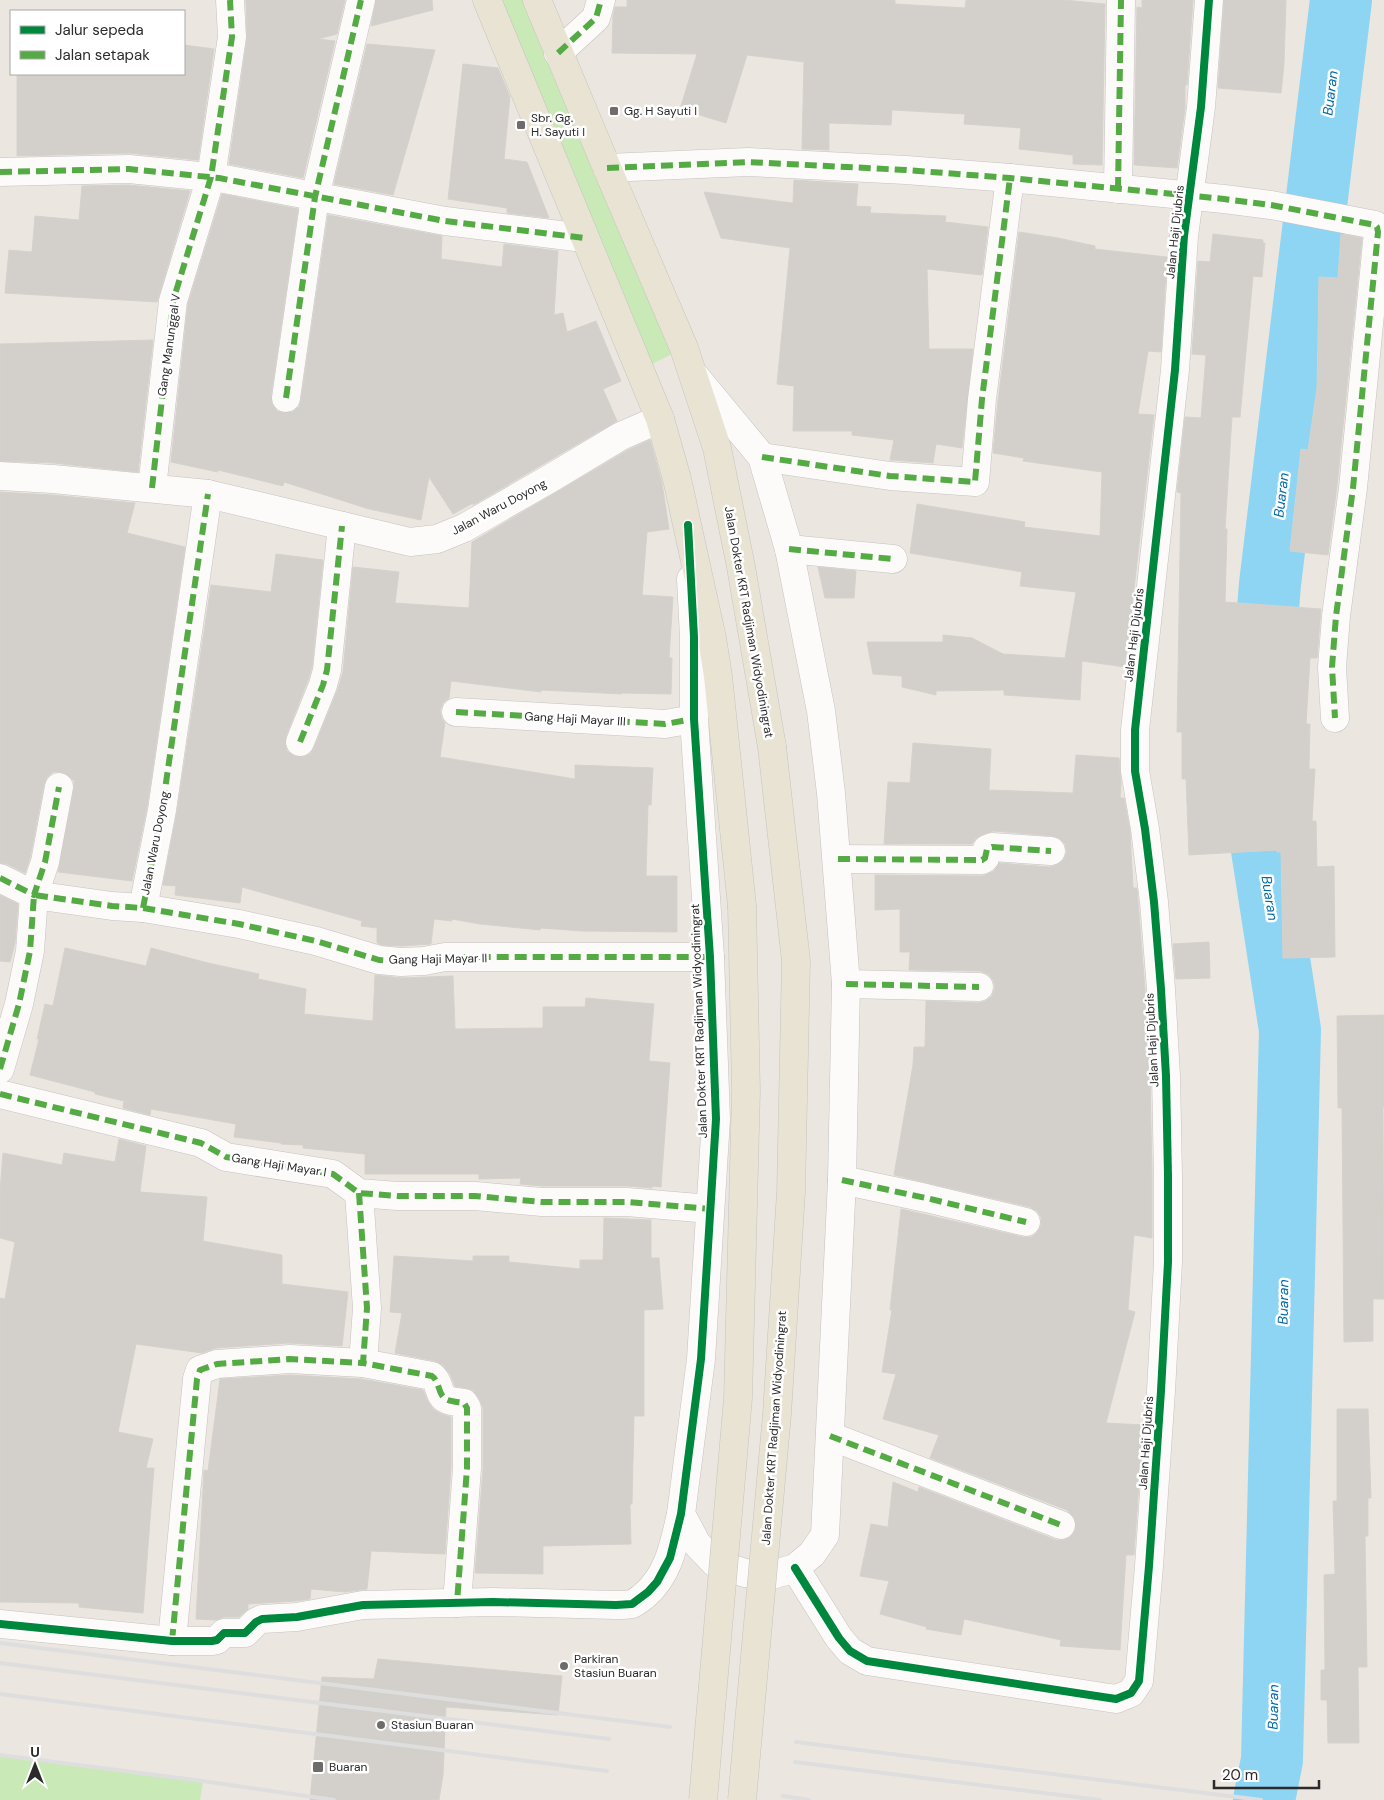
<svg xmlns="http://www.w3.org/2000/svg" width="1384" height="1800" font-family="'DM Sans',sans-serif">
<rect width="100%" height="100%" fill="#ebe6e0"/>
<!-- green -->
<g fill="#c9e9b6">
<polygon points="487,0 537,0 684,348 640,370"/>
<polygon points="0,1755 203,1781 200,1800 0,1800"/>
</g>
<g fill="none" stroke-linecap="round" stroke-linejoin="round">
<!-- river -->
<polyline stroke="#8dd5f3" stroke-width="62" points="1264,1800 1272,1760 1290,1030 1258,824 1262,683 1270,584 1341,0"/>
</g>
<!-- building -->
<g fill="#d3d0cc" stroke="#d5d2cc">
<polygon points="246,0 345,0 337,34 318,39 335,41 303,178 229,164 247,39"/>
<polygon points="376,0 432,0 433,10 371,26"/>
<polygon points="627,0 895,0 895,4 965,8 966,0 1064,0 1105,4 1102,165 1073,164 1073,155 1019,149 1021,128 964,124 965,114 892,110 891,125 829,123 829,150 802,149 804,62 747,55 726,123 680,109 697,54 612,53 613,16 615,7 627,7"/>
<polygon points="1142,0 1193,0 1187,85 1185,85 1185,108 1177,168 1134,165 1137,7 1142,8"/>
<polygon points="1224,0 1286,0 1284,64 1281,93 1218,88"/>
<polygon points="367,44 435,50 393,195 334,184"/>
<polygon points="184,45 214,49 198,160 129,153 17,156 17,74 184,74"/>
<polygon points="463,64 498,68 510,97 504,159 527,162 549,218 507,213 507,208 448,199"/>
<polygon points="794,180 858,184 856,206 871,207 870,213 946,216 945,222 988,227 982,275 927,269 929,349 973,349 962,448 936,444 933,463 892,460 890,460 894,440 852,435 852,431 793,431 794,386 777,384 790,248 721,238 704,192 793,203"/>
<polygon points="128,185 190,191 157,302 5,293 9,250 32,252 35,216 79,220 82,186"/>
<polygon points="222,194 298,209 271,396 272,404 277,411 284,413 292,412 299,407 301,400 328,215 442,236 441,259 502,267 504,244 558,251 554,315 563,313 567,332 596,321 621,381 603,389 617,421 473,505 473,503 453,514 429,477 421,520 369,509 284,482 283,486 218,470 218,472 171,462 188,304"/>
<polygon points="1019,232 1058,238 1095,246 1095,249 1167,257 1161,352 1148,351 1138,414 1154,415 1125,667 1082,661 1080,700 1004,695 1004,690 936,691 936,695 902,687 902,676 873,674 867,642 943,642 943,635 972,638 1003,654 1065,658 1076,592 1020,586 1022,572 910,553 917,504 1025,522 1024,527 1100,536 1102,472 1023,461 1024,458 993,453 998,401"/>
<polygon points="1213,234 1263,240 1263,243 1265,243 1262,277 1253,276 1240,417 1232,417 1225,529 1227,529 1225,602 1321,609 1317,658 1310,658 1306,724 1310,724 1309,769 1315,769 1312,821 1316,821 1317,867 1334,866 1335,957 1283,958 1281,852 1277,852 1277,850 1189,855 1186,779 1182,779 1182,732 1177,732 1181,493 1177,492 1185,417 1201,418 1206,355 1192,354 1198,261 1210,262"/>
<polygon points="1341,234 1362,238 1337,486 1328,555 1290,551 1301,449 1308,450 1317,388 1319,277 1338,278"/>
<polygon points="153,340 138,472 54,463 0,461 0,344"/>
<polygon points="650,440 662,483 669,529 647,532 642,595 673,597 669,658 672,658 671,694 622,693 622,694 541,690 541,692 451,681 449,698 443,703 440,711 442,719 445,723 440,757 575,779 575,765 653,768 651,805 648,805 646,876 677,876 677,932 582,931 541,928 540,930 480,924 452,919 452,921 434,919 431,944 401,946 382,945 377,943 377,928 361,926 362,921 242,887 240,903 175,895 176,886 163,885 177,812 211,585 271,592 276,554 323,560 312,667 308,680 286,736 285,744 287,751 294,756 303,757 310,754 314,748 338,689 343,672 353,567 399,572 395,603 469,608 472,542 628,450"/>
<polygon points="0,492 52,495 135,503 127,533 185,547 147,807 132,881 58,872 74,789 74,781 69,776 61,772 53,772 47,777 44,784 30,858 25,873 7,864 0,863"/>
<polygon points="818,567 856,571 854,598 825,598"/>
<polygon points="913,743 991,749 989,790 1073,793 1076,755 1119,758 1121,783 1120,798 1124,798 1130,831 1133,888 1137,888 1137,889 1145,990 1150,1077 1152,1176 1152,1238 1134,1235 1128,1310 1135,1312 1106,1423 1143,1425 1134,1555 1126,1555 1120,1650 1060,1646 1061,1640 964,1619 961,1635 926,1629 927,1627 880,1614 889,1581 860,1576 871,1524 888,1527 893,1482 918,1492 919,1487 1056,1540 1064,1540 1070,1537 1075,1531 1076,1523 1073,1516 1067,1510 930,1458 939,1435 883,1419 896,1374 882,1372 892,1310 890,1310 901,1209 1023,1237 1031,1237 1037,1233 1041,1225 1041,1217 1037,1211 1030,1207 894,1175 913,1065 914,1047 925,1047 926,1001 979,1003 986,1001 992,996 995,987 993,980 988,974 980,971 909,970 910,952 900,952 900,909 875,910 875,875 982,876 994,871 999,863 1050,867 1057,865 1064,859 1067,852 1065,844 1059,838 1053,836 993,831 981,835 975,839 972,844 884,844 888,782 910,783"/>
<polygon points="0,895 18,904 15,943 10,962 0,961"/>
<polygon points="1209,942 1210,978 1176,979 1173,944"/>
<polygon points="65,948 146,966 151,948 208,963 259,974 258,979 306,989 304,1014 373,1021 375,975 402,978 453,976 455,1029 543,1028 543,1007 585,1007 586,998 654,1004 649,1061 670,1063 661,1187 652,1186 652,1188 627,1186 543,1186 520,1184 521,1178 479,1179 479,1174 365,1174 365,1154 303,1148 303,1145 281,1144 281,1143 234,1137 236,1124 151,1109 150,1115 123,1108 124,1101 95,1094 95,1092 30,1075 39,1039 37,1039 45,1004 53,1006"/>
<polygon points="1384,1015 1384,1107 1383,1107 1384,1299 1373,1299 1373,1341 1344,1342 1342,1108 1338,1108 1337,1016"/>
<polygon points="119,1139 146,1146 140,1192 207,1197 203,1241 282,1255 282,1284 348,1292 342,1346 289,1343 216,1348 202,1353 136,1344 118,1432 153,1439 146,1468 154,1468 143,1613 79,1607 79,1603 0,1602 0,1298 5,1299 15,1242 0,1238 0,1191 3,1153 62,1165 64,1153 115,1162"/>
<polygon points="604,1218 651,1220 651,1258 659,1258 663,1309 644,1310 644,1416 634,1416 632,1504 630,1504 631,1544 543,1546 543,1574 475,1573 483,1469 483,1408 480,1400 473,1390 455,1386 450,1374 443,1365 435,1361 395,1353 402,1313 390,1312 394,1256 473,1261 473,1256 509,1256 509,1262 580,1269 580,1260 603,1260"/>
<polygon points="290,1375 361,1379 423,1390 427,1400 433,1409 441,1414 451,1417 451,1467 445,1554 371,1551 367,1589 345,1592 311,1589 310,1599 295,1601 248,1604 248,1609 239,1617 224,1617 216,1620 196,1619 204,1470 208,1471 220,1379"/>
<polygon points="1337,1409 1368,1409 1371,1498 1368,1498 1368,1536 1365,1536 1367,1667 1358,1667 1359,1743 1328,1743 1327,1700 1321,1700 1321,1670 1325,1670 1324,1575 1335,1574 1333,1501 1337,1501"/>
<polygon points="378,1659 562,1676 558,1715 446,1707 443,1775 439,1800 310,1800 322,1677 374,1679"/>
</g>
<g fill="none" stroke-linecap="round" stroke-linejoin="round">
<defs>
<g id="street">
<polyline points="558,53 596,18 601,0"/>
<polyline points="607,168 748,162 906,170 1010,178 1224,199 1271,205 1375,225 1377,227 1378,232 1353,488 1336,616 1332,667 1335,718"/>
<polyline points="0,172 129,169 219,178 445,221 584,238"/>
<polyline points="1118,189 1121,0"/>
<polyline points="286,398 315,197 361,0"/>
<polyline points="762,457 890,476 975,482 982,399 1010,178"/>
<polyline points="0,476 53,479 208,494 410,542 437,539 464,528 551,478 621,436 660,419"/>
<polyline points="152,488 173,301 211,177 232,37 230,0"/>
<polyline points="789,549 893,559"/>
<polyline points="456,712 665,724 694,719"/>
<polyline points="300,742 323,685 327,670 342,526"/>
<polyline points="838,859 982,860 985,858 987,849 992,847 1051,851"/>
<polyline points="0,878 34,895 45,862 59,787"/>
<polyline points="143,908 162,810 208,494"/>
<polyline points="846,984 979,987"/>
<polyline points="0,1069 19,1004 30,951 34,895 112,906 143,908 239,924 316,941 379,960 401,962 424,961 445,957 710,957"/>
<polyline points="0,1094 201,1143 226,1157 333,1174 359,1193 397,1196 475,1196 542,1202 627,1202 710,1209"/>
<polyline points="842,1180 926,1198 1026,1222"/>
<path d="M359,1193L367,1308L363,1363L432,1376C441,1383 437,1396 448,1400C453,1402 459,1402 464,1403L467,1408V1468L457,1603"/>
<polyline points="830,1436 1061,1525"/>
<polyline points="795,1568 839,1638 850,1651 867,1661 1116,1699 1131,1693 1139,1681 1149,1566 1161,1391 1168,1262 1168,1176 1166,1076 1161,989 1154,902 1145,829 1135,771 1135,730 1175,370 1184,236 1201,107 1209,0"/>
<path d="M0,1624L172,1641H212L217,1640L224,1633H245L256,1622L262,1619L297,1617L363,1605L493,1602L616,1605C621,1605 627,1605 632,1604C637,1602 641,1598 645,1595C669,1574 674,1544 681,1514"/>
<polyline points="172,1641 197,1379 200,1370 217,1364 290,1359 363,1363"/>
</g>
<polyline id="secondary" points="691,579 694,637 694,719 710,957 716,1119 701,1359 681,1514 697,1544 715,1563 745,1573 772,1575 795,1568 812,1554 825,1535 842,1180 846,984 831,793 821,711 789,549 762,457 694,375"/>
<g id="primary">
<polyline points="487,0 660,419 677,479 712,638 718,676 742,906"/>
<polyline points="537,0 607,168 684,348 717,448 741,567 772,747"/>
</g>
</defs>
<!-- street casing -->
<use href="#street" stroke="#c4c2c2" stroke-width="29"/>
<!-- secondary casing -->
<use href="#secondary" stroke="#c4c2c2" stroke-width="29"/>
<!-- primary casing -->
<use href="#primary" stroke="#c5c4c1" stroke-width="29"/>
<!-- street -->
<use href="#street" stroke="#fcfbfa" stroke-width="28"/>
<!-- secondary -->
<use href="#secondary" stroke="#fcfbfa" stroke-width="28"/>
<!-- primary -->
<use href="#primary" stroke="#e8e3d2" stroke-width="28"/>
<!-- rail -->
<g stroke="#dededf" stroke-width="4">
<polyline points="0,1643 670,1727"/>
<polyline points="0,1663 609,1739"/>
<polyline points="0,1694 607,1771"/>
<polyline points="796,1742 1261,1800"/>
<polyline points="0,1755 203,1781 334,1800"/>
<polyline points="795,1762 1100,1800"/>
<polyline points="783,1796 809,1800"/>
</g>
<defs>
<g id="primary-bridge">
<polyline points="703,1800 738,1398 746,1091 742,906"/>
<polyline points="742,1800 777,1414 791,1192 796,961 772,747"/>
</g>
</defs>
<!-- primary-bridge casing -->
<use href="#primary-bridge" stroke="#c5c4c1" stroke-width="29" stroke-linecap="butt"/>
<!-- primary-bridge -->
<use href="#primary-bridge" stroke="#e8e3d2" stroke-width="28"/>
<!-- quiet -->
<g stroke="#54ab44" stroke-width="6" stroke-dasharray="12 6" stroke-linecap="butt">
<polyline points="558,53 596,18 601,0"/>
<polyline points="607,168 748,162 906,170 1010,178 1224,199 1271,205 1375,225 1377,227 1378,232 1353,488 1336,616 1332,667 1335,718"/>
<polyline points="0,172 129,169 219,178 445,221 584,238"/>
<polyline points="1118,189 1121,0"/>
<polyline points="286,398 315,197 361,0"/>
<polyline points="762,457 890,476 975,482 982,399 1010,178"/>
<polyline points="152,488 173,301 211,177 232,37 230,0"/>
<polyline points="789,549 893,559"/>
<polyline points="456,712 665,724 694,719"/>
<polyline points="300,742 323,685 327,670 342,526"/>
<polyline points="838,859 982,860 985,858 987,849 992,847 1051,851"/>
<polyline points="0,878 34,895 45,862 59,787"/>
<polyline points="143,908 162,810 208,494"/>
<polyline points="846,984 979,987"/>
<polyline points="0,1069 19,1004 30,951 34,895 112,906 143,908 239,924 316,941 379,960 401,962 424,961 445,957 710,957"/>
<polyline points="0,1094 201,1143 226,1157 333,1174 359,1193 397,1196 475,1196 542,1202 627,1202 710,1209"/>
<polyline points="842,1180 926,1198 1026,1222"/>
<path d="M359,1193L367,1308L363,1363L432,1376C441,1383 437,1396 448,1400C453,1402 459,1402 464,1403L467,1408V1468L457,1603"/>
<polyline points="830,1436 1061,1525"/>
<polyline points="172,1641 197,1379 200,1370 217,1364 290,1359 363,1363"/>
</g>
<defs>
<g id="cycleway">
<polyline points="795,1568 839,1638 850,1651 867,1661 1116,1699 1131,1693 1139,1681 1149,1566 1161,1391 1168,1262 1168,1176 1166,1076 1161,989 1154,902 1145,829 1135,771 1135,730 1175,370 1184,236 1201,107 1209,0"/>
<polyline points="0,1624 172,1641 212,1641 217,1640 224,1633 245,1633 256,1622 262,1619 297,1617 363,1605 493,1602 616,1605 632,1604 648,1592 657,1582 670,1558 681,1514 701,1359 716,1119 710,957 694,719 694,637 688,525"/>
</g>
</defs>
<!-- cycleway casing -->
<use href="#cycleway" stroke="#fff" stroke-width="11"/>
<!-- cycleway -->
<use href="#cycleway" stroke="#00873e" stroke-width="8"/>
</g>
<!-- markers -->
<g fill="#6e6c6a" stroke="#fff" stroke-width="2">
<rect x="609" y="106" width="10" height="10" rx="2.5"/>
<rect x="516" y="120" width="10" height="10" rx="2.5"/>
<circle cx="564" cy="1666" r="5"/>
<circle cx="381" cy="1725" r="5"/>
<rect x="312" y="1761" width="12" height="12" rx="2.5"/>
</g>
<g text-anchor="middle" stroke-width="5" stroke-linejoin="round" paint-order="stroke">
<!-- poi labels -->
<g font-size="12" fill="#2b2b2b" stroke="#fff" text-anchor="start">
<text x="624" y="115">Gg. H Sayuti I</text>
<text x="531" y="122">Sbr. Gg.<tspan x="531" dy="14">H. Sayuti I</tspan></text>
<text x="574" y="1663">Parkiran<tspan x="574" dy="14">Stasiun Buaran</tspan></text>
<text x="391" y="1729">Stasiun Buaran</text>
<text x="329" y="1771">Buaran</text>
</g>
<!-- street labels -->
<g font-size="12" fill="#2b2b2b" stroke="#fff">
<text transform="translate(1175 232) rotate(-84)" y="4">Jalan Haji Djubris</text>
<text transform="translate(169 345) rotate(-82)" y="4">Gang Manunggal V</text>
<text transform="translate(499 507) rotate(-28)" y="4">Jalan Waru Doyong</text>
<text transform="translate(749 622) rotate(80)" y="4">Jalan Dokter KRT Radjiman Widyodiningrat</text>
<text transform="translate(1134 635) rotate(-83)" y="4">Jalan Haji Djubris</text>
<text transform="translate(575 719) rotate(3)" y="4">Gang Haji Mayar III</text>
<text transform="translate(155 843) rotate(-79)" y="4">Jalan Waru Doyong</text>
<text transform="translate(438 959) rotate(-1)" y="4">Gang Haji Mayar II</text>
<text transform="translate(699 1021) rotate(-92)" y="4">Jalan Dokter KRT Radjiman Widyodiningrat</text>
<text transform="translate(1152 1040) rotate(-93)" y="4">Jalan Haji Djubris</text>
<text transform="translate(279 1165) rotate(9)" y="4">Gang Haji Mayar I</text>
<text transform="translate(774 1428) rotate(-86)" y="4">Jalan Dokter KRT Radjiman Widyodiningrat</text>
<text transform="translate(1146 1443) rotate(-86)" y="4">Jalan Haji Djubris</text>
</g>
<!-- water labels -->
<g font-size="14" font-style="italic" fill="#006aab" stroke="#fff">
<text transform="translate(1330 93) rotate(-83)" y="5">Buaran</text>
<text transform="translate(1281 495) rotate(-83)" y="5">Buaran</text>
<text transform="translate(1270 898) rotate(81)" y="5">Buaran</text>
<text transform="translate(1283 1302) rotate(-89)" y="5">Buaran</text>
<text transform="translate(1273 1707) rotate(-89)" y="5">Buaran</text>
</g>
</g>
<!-- legend -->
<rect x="10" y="10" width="175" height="65" fill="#ffffff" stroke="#aaaaaa"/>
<rect x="20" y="26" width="25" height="8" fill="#00873e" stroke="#aaaaaa"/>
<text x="55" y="35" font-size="15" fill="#2b2b2b">Jalur sepeda</text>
<rect x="20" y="51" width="25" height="8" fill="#54ab44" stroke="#aaaaaa"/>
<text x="55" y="60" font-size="15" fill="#2b2b2b">Jalan setapak</text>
<!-- north arrow -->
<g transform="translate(35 1765)" stroke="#ffffff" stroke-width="4" paint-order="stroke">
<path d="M0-4L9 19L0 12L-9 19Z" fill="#2b2b2b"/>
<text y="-8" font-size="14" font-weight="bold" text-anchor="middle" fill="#2b2b2b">U</text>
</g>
<!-- scale -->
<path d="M1214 1780v8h105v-8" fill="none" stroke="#2b2b2b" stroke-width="2.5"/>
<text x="1222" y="1780" font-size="15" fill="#2b2b2b" stroke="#ffffff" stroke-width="4" paint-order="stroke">20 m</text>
</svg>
